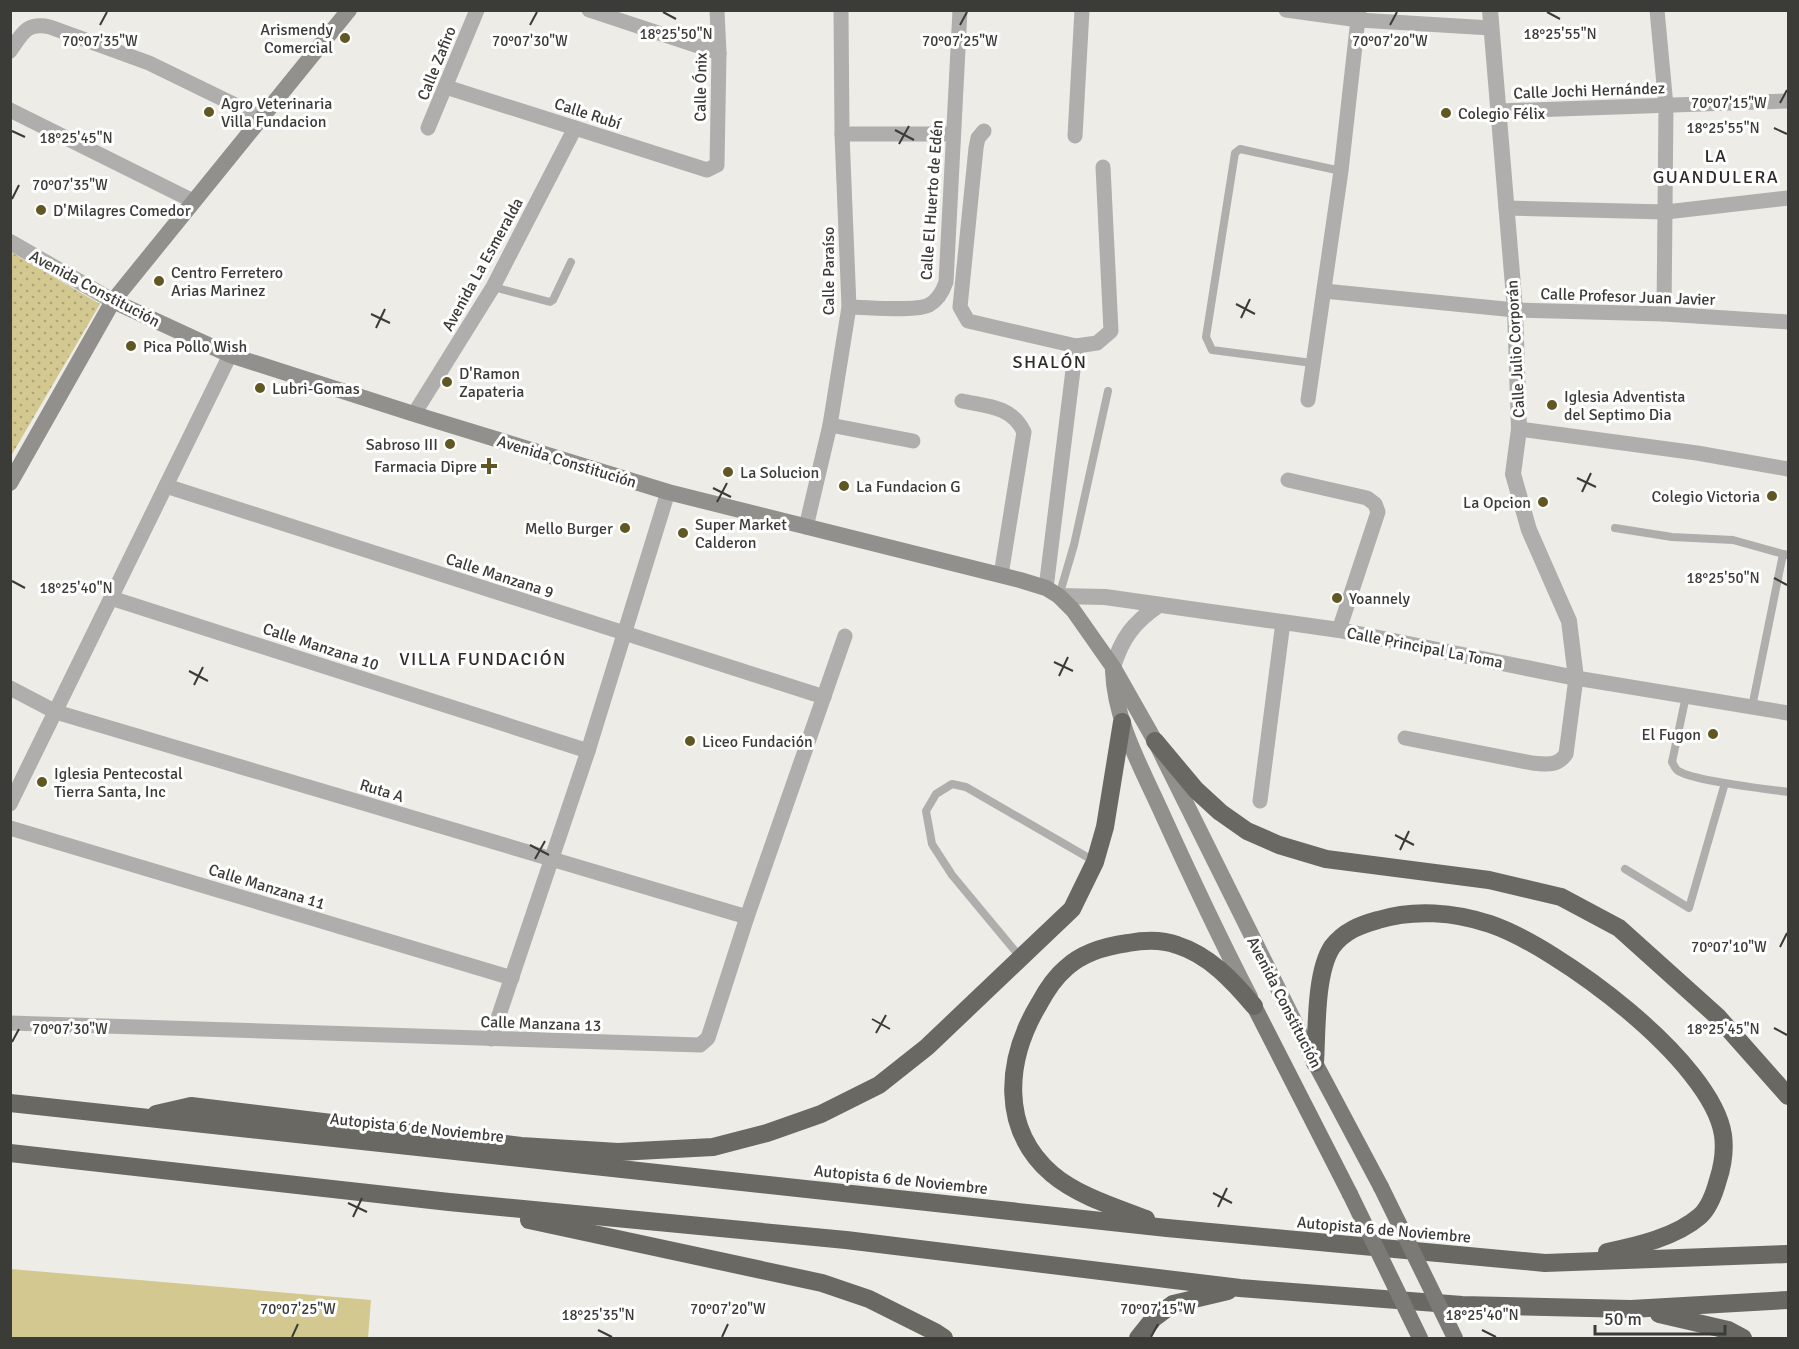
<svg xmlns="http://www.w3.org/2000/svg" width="1799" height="1349" font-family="Signika,sans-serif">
<defs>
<pattern id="park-dots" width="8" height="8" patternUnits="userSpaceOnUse" patternTransform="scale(1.5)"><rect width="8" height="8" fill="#d3c990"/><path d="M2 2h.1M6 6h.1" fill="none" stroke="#aca477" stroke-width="1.8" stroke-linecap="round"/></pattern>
</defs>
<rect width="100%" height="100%" fill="#edece6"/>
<!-- park -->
<polygon fill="url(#park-dots)" points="11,252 100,304 11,456"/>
<!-- garden -->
<polygon fill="#d3c990" points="11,1269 371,1300 368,1338 11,1338"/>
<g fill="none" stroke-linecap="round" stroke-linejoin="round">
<!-- service -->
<g stroke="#afaeac" stroke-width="8">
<polyline points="493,287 550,302 553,300 571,262"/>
<polyline points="1312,363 1212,350 1206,337 1235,153 1240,149 1341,171"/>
<polyline points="1615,528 1672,537 1733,540 1783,554"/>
<polyline points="1059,596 1074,545 1108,391"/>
<path d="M1686,696L1672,762C1674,765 1674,767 1677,770C1690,781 1768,789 1788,792"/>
<polyline points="1752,707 1783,554 1788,555"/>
<polyline points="1625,869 1689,908 1725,783"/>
<polyline points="1021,958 952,875 932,844 926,811 936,794 952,784 966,787 1094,861"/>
</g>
<!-- minor -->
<g stroke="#afaeac" stroke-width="15">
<polyline points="589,10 719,53"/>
<polyline points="1286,10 1359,20 1491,28"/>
<polyline points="1657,10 1666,106 1664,314"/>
<path d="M10,51C23,33 26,22 50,27L149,63L262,118"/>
<polyline points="446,87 707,170 717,165 719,53 717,10"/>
<polyline points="10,110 193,201"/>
<polyline points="1499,111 1788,101"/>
<polyline points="428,128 477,10"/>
<polyline points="984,131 978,138 976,148 960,307 968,321 1076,346 1097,343 1111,331 1103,167"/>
<polyline points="842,134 953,134"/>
<polyline points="1075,136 1082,10"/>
<polyline points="1506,208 1666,212 1788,198"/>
<polyline points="1324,291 1515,310 1664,314 1788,322"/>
<path d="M849,307C867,307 915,312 929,305C938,300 943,291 946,282L960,10"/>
<polyline points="1308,400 1341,171 1359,10"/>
<path d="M962,401C987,406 1012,406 1024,432L1001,575"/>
<polyline points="414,414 493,287 575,128"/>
<polyline points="830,425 913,441"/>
<polyline points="1519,429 1697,453 1788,469"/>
<polyline points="1288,480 1367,498 1375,504 1378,512 1339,630"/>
<polyline points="166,486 824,697"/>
<polyline points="806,527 830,425 849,307 842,134 841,10"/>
<polyline points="1046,588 1076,346"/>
<polyline points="111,598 588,751"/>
<polyline points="10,688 56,712 747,917"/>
<path d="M1405,738L1532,763C1546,764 1557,767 1566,754L1576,678L1788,713"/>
<polyline points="1260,801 1283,622"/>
<polyline points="10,804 230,355"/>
<polyline points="10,828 512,978"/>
<polyline points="10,1023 700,1045 708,1038 747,917 845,636"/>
<polyline points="491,1039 588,751 668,492"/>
</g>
<!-- tertiary -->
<g stroke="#afaeac" stroke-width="16">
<polyline points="10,242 113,301"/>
<polyline points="1059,596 1105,597 1339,630 1576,678 1569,621 1529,530 1513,474 1519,429 1515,310 1490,10"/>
<path d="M1113,667C1122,638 1133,623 1159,605"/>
</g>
<!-- secondary -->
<g stroke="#91908c" stroke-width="16">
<polyline points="113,301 230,355 414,414 668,492 1020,580 1046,588 1059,596 1073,610 1113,667 1155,741 1315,1063"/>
<polyline points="10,483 113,301 349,10"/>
<path d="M1113,671C1115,721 1140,765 1160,809C1189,873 1218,935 1250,997"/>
</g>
<!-- primary -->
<g stroke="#7b7a76" stroke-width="16">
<polyline points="1254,1006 1350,1194"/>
<polyline points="1315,1063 1381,1187"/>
</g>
<!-- motorway -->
<g stroke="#696862" stroke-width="18">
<polyline points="1155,741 1196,790 1220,812 1247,831 1279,845 1326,859 1489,880 1561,897 1619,928 1718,1017 1788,1096"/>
<path d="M1315,1063C1317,1031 1315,973 1332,947C1344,931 1360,925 1378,920C1414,909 1454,912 1490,924C1558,947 1712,1061 1723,1135C1725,1150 1723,1165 1718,1180C1715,1191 1709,1208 1700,1216C1676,1237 1637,1246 1607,1252"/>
<polyline points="10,1103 1167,1228 1545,1263 1788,1254"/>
<polyline points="156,1114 191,1106 521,1146 618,1152 713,1147 767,1133 821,1114 879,1085 927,1047 1072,909 1095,862 1105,827 1122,722"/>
<polyline points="10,1153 449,1202 846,1240 1240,1288 1462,1305 1631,1309 1788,1300"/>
<path d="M1146,1219C1115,1207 1078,1196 1052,1174C999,1128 1006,1059 1039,1004C1046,991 1054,978 1066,968C1082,953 1106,946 1128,943C1144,940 1161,939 1177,945C1209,955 1233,981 1254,1006"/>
<polyline points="529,1220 822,1283 869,1299 935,1332 944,1338"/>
<polyline points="1659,1314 1728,1330 1743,1338"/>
<polyline points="1138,1338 1154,1318 1173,1304 1228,1291"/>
</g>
<!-- primary-bridge -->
<g stroke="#7b7a76" stroke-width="16">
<polyline points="1381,1187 1455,1338"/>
<polyline points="1350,1194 1420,1338"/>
</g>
</g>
<!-- ticks -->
<path fill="none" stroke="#3b3b38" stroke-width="2" d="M663,12L676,19M1547,12L1560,19M100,25L107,12M530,25L537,12M960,25L967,12M1390,25L1397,12M1780,103L1787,90M1774,128L1787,134M895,130L914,140M12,131L25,137M899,144L909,126M12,199L19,185M1236,304L1255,314M371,314L390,323M1241,318L1250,299M376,328L385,309M1577,478L1596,487M713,488L731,497M1582,492L1591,473M717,502L727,483M1774,578L1787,585M12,581L25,588M1054,662L1073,671M189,671L208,681M1059,676L1068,657M194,685L203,667M1395,835L1414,845M530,845L549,855M1400,850L1409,831M535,859L545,841M1780,947L1787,933M872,1019L890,1029M1774,1028L1787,1035M876,1033L886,1015M12,1042L19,1029M1213,1193L1232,1203M348,1203L367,1212M1218,1207L1227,1188M353,1217L362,1198M598,1330L612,1337M1482,1330L1496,1337M292,1337L298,1324M722,1337L728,1324M1151,1337L1158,1324"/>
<!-- markers -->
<g fill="#605723" stroke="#fff" stroke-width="2">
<circle cx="345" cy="38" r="6"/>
<circle cx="209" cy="112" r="6"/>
<circle cx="1446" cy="113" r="6"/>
<circle cx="41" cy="210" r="6"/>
<circle cx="159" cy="281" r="6"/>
<circle cx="131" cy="346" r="6"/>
<circle cx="447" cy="382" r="6"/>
<circle cx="260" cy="388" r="6"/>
<circle cx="1552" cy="405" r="6"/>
<circle cx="450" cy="444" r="6"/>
<path d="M486 457h6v6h6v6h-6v6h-6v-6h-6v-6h6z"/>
<circle cx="728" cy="472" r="6"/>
<circle cx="844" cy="486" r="6"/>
<circle cx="1772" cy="496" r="6"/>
<circle cx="1543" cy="502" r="6"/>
<circle cx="625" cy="528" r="6"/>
<circle cx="683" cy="533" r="6"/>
<circle cx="1337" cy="598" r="6"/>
<circle cx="1713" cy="734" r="6"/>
<circle cx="690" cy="741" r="6"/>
<circle cx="42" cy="782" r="6"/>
</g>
<g text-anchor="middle" stroke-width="6" stroke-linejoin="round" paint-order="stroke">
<!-- poi labels -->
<g font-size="16" fill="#3b3b38" stroke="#fff" text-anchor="start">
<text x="333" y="35" text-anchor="end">Arismendy<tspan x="333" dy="18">Comercial</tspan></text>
<text x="221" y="109">Agro Veterinaria<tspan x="221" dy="18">Villa Fundacion</tspan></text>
<text x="1458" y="119">Colegio Félix</text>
<text x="53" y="216">D'Milagres Comedor</text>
<text x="171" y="278">Centro Ferretero<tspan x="171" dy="18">Arias Marinez</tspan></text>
<text x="143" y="352">Pica Pollo Wish</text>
<text x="459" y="379">D'Ramon<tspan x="459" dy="18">Zapateria</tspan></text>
<text x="272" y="394">Lubri-Gomas</text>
<text x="1564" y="402">Iglesia Adventista<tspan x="1564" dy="18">del Septimo Dia</tspan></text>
<text x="438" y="450" text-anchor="end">Sabroso III</text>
<text x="477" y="472" text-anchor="end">Farmacia Dipre</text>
<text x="740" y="478">La Solucion</text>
<text x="856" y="492">La Fundacion G</text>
<text x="1760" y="502" text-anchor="end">Colegio Victoria</text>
<text x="1531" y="508" text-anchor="end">La Opcion</text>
<text x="695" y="530">Super Market<tspan x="695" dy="18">Calderon</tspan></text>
<text x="613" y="534" text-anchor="end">Mello Burger</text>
<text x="1349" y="604">Yoannely</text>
<text x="1701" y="740" text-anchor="end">El Fugon</text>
<text x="702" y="747">Liceo Fundación</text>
<text x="54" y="779">Iglesia Pentecostal<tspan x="54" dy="18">Tierra Santa, Inc</tspan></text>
</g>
<!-- street labels -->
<g font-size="16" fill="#3b3b38" stroke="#fff">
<text transform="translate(436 63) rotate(-68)" y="6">Calle Zafiro</text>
<text transform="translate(700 87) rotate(-89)" y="6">Calle Ónix</text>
<text transform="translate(1589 90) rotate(-2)" y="6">Calle Jochi Hernández</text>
<text transform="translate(588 113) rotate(18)" y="6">Calle Rubí</text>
<text transform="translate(931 200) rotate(-86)" y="6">Calle El Huerto de Edén</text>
<text transform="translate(482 264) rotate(-61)" y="6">Avenida La Esmeralda</text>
<text transform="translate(828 271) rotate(-90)" y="6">Calle Paraíso</text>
<text transform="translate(95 288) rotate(28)" y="6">Avenida Constitución</text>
<text transform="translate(1628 296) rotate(2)" y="6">Calle Profesor Juan Javier</text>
<text transform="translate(1515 349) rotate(-93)" y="6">Calle Julio Corporán</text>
<text transform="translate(567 461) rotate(17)" y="6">Avenida Constitución</text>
<text transform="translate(500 575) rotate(18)" y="6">Calle Manzana 9</text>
<text transform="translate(321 646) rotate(18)" y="6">Calle Manzana 10</text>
<text transform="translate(1425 647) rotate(11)" y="6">Calle Principal La Toma</text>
<text transform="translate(382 790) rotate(17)" y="6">Ruta A</text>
<text transform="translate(267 886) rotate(17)" y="6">Calle Manzana 11</text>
<text transform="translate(1285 1002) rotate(63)" y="6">Avenida Constitución</text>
<text transform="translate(541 1023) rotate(2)" y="6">Calle Manzana 13</text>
<text transform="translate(417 1127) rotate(6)" y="6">Autopista 6 de Noviembre</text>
<text transform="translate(901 1179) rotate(6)" y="6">Autopista 6 de Noviembre</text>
<text transform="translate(1384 1229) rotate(5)" y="6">Autopista 6 de Noviembre</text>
</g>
<!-- neighbourhood labels -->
<g font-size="18" letter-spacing="1.5" fill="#2d2c28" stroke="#fff">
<text x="1716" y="162">LA<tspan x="1716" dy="21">GUANDULERA</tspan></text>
<text x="1050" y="368">SHALÓN</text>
<text x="483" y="665">VILLA FUNDACIÓN</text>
</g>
</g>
<g font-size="15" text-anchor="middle" fill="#3b3b38" stroke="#fff" stroke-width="6" stroke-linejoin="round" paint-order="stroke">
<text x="676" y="39">18°25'50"N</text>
<text x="1560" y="39">18°25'55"N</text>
<text x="100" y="46">70°07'35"W</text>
<text x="530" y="46">70°07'30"W</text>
<text x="960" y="46">70°07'25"W</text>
<text x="1390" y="46">70°07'20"W</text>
<text x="1729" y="108">70°07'15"W</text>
<text x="1723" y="133">18°25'55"N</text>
<text x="76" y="143">18°25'45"N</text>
<text x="70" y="190">70°07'35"W</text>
<text x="1723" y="583">18°25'50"N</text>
<text x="76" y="593">18°25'40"N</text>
<text x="1729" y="952">70°07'10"W</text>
<text x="1723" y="1034">18°25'45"N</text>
<text x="70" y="1034">70°07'30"W</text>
<text x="298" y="1314">70°07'25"W</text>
<text x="728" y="1314">70°07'20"W</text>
<text x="1158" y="1314">70°07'15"W</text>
<text x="1482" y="1320">18°25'40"N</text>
<text x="598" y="1320">18°25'35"N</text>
</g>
<!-- border -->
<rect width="1799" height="1349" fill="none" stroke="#3b3b38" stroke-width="24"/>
<!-- scale -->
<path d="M1595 1325v9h130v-9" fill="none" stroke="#3b3b38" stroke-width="3"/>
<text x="1604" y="1325" font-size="18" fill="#3b3b38" stroke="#ffffff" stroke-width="4.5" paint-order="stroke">50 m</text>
</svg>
